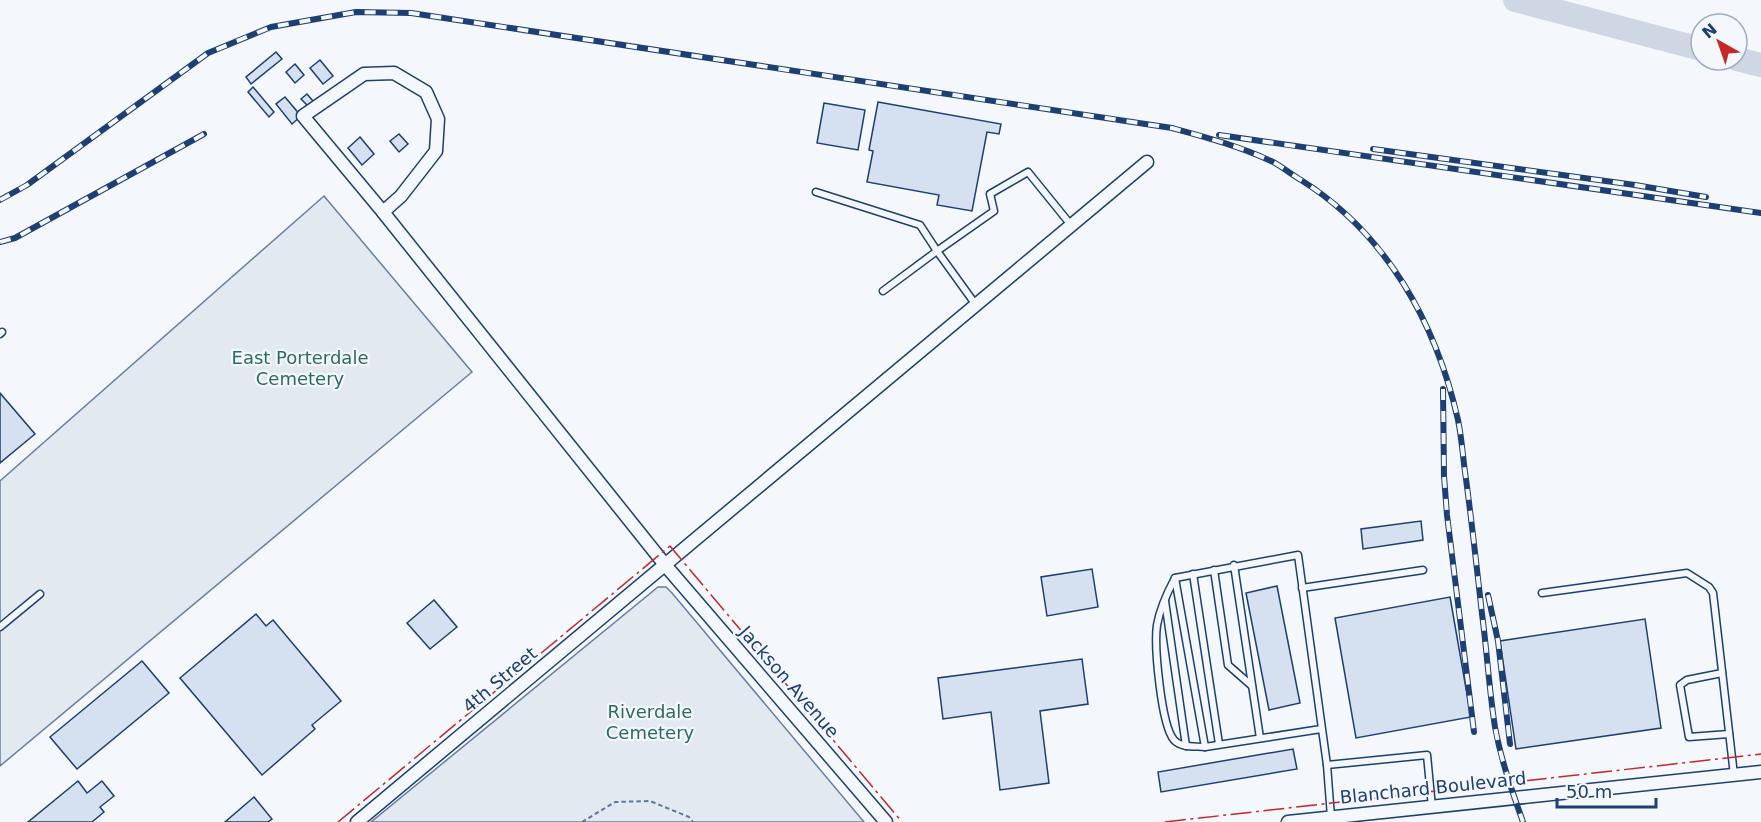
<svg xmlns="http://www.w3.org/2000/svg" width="1761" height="822" font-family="'DejaVu Sans',sans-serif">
<rect width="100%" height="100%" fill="#f4f7fb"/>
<!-- green -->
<g fill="#e3e9f0" stroke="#687fa3" stroke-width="1.5">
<polygon points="324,196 472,372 0,766 0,481"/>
<polygon points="658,587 666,587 672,593 864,822 371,822"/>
</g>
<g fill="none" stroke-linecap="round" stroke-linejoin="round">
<!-- river -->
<g stroke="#cfd7e4" stroke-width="24">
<polyline points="1515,0 1701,49"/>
<polyline points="1737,59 1761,65"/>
</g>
</g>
<!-- building -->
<g fill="#d5e0f0" stroke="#1d3f73" stroke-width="1.5">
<polygon points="276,52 282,59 251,84 246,77"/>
<polygon points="320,60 333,76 323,84 310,68"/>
<polygon points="295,64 304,75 295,83 286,72"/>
<polygon points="253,87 274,112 269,117 248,92"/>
<polygon points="307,94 313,101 308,106 301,99"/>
<polygon points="285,97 301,116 292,124 276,104"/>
<polygon points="878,102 1001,124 999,134 987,132 972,211 937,205 939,195 867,182 873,151 869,150"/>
<polygon points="824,103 865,110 858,150 817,143"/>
<polygon points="399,134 408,144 399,152 390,141"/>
<polygon points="360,137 374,154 362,165 348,148"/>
<polygon points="0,393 35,434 0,463"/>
<polygon points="1421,521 1423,540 1363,549 1361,529"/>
<polygon points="1092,569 1098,607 1047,616 1041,577"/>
<polygon points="1277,586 1300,703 1269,710 1246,593"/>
<polygon points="1450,597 1471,717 1356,738 1335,618"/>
<polygon points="434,600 457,627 430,649 407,623"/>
<polygon points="256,614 266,626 273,620 341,701 312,725 315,729 262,775 180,678"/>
<polygon points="1645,619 1661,728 1516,749 1500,641"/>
<polygon points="1082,659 1088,704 1040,711 1049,783 1000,790 991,712 943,719 938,678"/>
<polygon points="142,661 169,693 77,769 50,737"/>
<polygon points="1293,749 1297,769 1161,792 1158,772"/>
<polygon points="78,781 87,793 102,781 114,796 100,807 104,812 92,822 28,822"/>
<polygon points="254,797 272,819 268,822 225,822"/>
</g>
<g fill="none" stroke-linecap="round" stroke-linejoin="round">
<defs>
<g id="service">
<polyline points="816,192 920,225 937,251 994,211 990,194 1028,172 1071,225"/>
<polyline points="883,291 937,251 976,305"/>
<polyline points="0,334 2,332"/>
<polyline points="1234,565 1260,738"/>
<polyline points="1214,570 1228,665 1252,686"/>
<polyline points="1193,574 1219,744"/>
<polyline points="1175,578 1205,747"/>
<polyline points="1302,588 1423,570"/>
<polyline points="1542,593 1687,573 1709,587 1713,593 1734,775"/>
<polyline points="1165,601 1186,746"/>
<polyline points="0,627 40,594"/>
<polyline points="1722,673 1687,680 1680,685 1689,737 1729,734"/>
<path d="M1321,729L1205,747C1195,746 1181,748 1174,740C1161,725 1154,645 1157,625C1160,608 1167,593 1175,578L1298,555L1327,765"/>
<polyline points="1331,817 1327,765 1427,755 1432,807"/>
</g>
<g id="minor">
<polygon points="394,73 426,92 438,119 436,151 401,196 383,212 303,116 364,74"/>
<polyline points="383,212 666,566 886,822"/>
<polyline points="357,822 1147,162"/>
<polyline points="1288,822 1761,772"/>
</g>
</defs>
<!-- service casing -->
<use href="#service" stroke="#1d3f73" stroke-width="9"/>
<!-- minor casing -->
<use href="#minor" stroke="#1d3f73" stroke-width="15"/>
<!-- path -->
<polyline stroke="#5e769c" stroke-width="2" stroke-dasharray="4.5 3" stroke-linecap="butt" points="582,822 615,802 650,801 689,817 693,822"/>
<!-- service -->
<use href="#service" stroke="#f4f7fb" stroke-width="6"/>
<!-- minor -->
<use href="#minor" stroke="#f4f7fb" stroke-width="12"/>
<defs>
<g id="rail">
<polyline points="1219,135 1761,213"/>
<polyline points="1373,149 1635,185 1706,197"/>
<path d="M0,200L27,185L208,53L271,27L356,12L411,13L1172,128C1205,137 1239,146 1271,161C1281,166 1291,174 1301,180C1387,234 1436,323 1458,420C1462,439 1463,460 1466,479C1472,524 1477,569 1482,614C1487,651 1489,689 1495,727C1501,760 1512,791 1523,822"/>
<polyline points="0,242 15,238 204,134"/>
<polyline points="1443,389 1444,476 1447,515 1474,732"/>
<polyline points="1488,595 1498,641 1510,744"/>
</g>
</defs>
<!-- rail casing -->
<use href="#rail" stroke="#1d3f73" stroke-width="6"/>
<!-- rail -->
<use href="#rail" stroke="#f4f7fb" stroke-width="4" stroke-dasharray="11" stroke-linecap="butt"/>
<!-- power -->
<g stroke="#c62828" stroke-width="1.5" stroke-dasharray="21 4.5 3 4.5" stroke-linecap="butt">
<polyline points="338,822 670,546 902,822"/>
<polyline points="1165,822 1761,754"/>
</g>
</g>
<g text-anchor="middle" stroke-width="4.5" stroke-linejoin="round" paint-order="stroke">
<!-- park labels -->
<g font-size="18" fill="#2c6c60" stroke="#f4f7fb">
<text x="300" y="364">East Porterdale<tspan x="300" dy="21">Cemetery</tspan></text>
<text x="650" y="718">Riverdale<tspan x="650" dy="21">Cemetery</tspan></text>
</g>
<!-- street labels -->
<g font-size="18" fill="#1d3f73" stroke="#f4f7fb">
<text transform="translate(500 680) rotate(-40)" y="6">4th Street</text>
<text transform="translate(789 682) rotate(49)" y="6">Jackson Avenue</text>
<text transform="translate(1433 788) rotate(-6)" y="6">Blanchard Boulevard</text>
</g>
</g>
<!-- north arrow -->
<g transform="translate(1719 42) rotate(320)"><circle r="28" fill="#f4f7fb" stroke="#9eadc5" stroke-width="1.5"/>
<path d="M0-4.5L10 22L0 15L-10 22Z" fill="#c62828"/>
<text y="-9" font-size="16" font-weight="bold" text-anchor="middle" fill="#1d3f73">N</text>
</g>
<!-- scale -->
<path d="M1557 798v9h99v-9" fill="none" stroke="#1d3f73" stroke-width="3"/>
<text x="1566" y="798" font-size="18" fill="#1d3f73" stroke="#f4f7fb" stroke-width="4.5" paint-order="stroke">50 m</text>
</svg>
